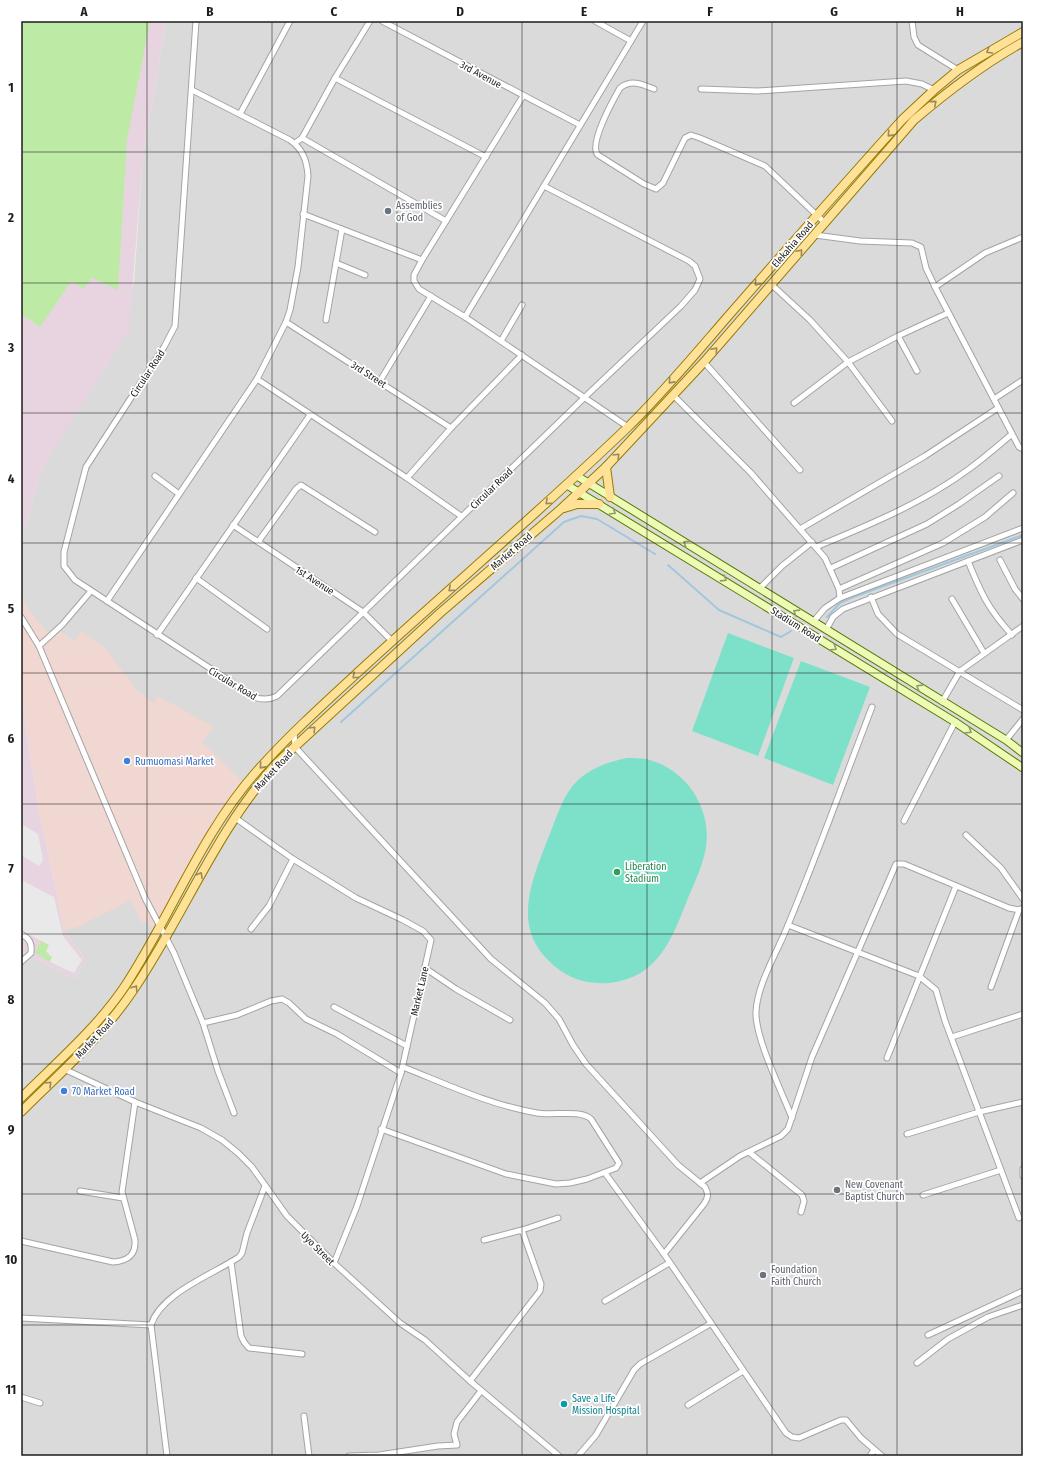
<svg xmlns="http://www.w3.org/2000/svg" width="1044" height="1477" font-family="'Fira Sans Condensed',sans-serif">
<rect width="100%" height="100%" fill="#efede2"/>
<!-- residential -->
<polygon fill="#dbdada" points="166,21 1023,21 1023,1456 21,1456 21,951 74,979 85,959 64,930 21,694 21,542 42,468 76,413 134,283 143,155"/>
<!-- commercial -->
<polygon fill="#f1d7d1" points="21,591 27,608 48,633 55,627 75,642 81,631 106,649 135,688 153,703 158,696 214,727 202,742 242,781 202,842 153,931 148,921 142,923 131,900 77,927 64,930 38,806 21,694"/>
<!-- industrial -->
<g fill="#e8d4e1">
<polygon points="21,21 166,21 143,155 129,331 42,468 21,542"/>
<polygon points="21,695 38,806 64,930 85,959 74,979 21,951"/>
</g>
<!-- grass -->
<g fill="#bdeba6">
<polygon points="21,21 150,21 127,140 118,290 92,278 83,289 74,283 70,283 40,327 21,314"/>
<polygon points="41,941 49,945 47,954 52,957 50,962 35,953"/>
</g>
<!-- pitch -->
<g fill="#7de1ca">
<polygon points="728,633 794,658 758,756 692,731"/>
<polygon points="801,661 870,687 833,785 764,758"/>
<path d="M627,758C633,758 640,758 646,759C685,768 712,807 706,847C703,865 695,882 688,898C672,939 658,978 609,983C592,984 575,981 561,971C508,933 530,885 549,836C557,817 563,794 578,780C593,767 608,762 627,758Z"/>
</g>
<!-- parking -->
<g fill="#e9e9e9">
<polygon points="21,824 38,834 43,860 39,866 21,855"/>
<polygon points="21,880 54,897 63,936 82,960 74,973 50,962 52,957 46,951 49,945 21,930"/>
</g>
<g fill="none" stroke-linecap="round" stroke-linejoin="round">
<!-- stream -->
<g stroke="#a1c7de" stroke-width="2">
<polyline points="668,565 719,610 781,637 791,631"/>
<polyline points="827,617 840,603 851,598 1023,535"/>
<polyline points="341,722 564,522 581,516 597,519 655,554"/>
</g>
<defs>
<g id="street">
<path d="M196,21L175,326L164,347L86,467L64,552V566L75,580L254,697C262,700 269,700 277,696L585,397L681,306L695,290L700,279L695,266L689,261L544,186"/>
<polyline points="382,21 580,125"/>
<polyline points="595,21 631,41"/>
<polyline points="912,21 914,37 918,45 958,70"/>
<polyline points="335,78 486,157"/>
<path d="M654,89C642,84 631,79 620,88C613,100 588,145 598,155L644,184L656,189L663,183L685,138L691,135L700,138L765,166L825,223"/>
<polyline points="701,89 758,91 906,81 922,84 934,90"/>
<polyline points="523,96 422,260 414,275 414,281 419,289 465,317 628,427"/>
<polyline points="240,114 290,21"/>
<polyline points="302,138 446,221"/>
<polyline points="295,143 302,138 335,78 370,21"/>
<polyline points="303,214 422,260"/>
<polyline points="815,235 860,241 912,243 921,247 926,268 935,287 1019,447 1023,449"/>
<polyline points="336,263 365,275"/>
<polyline points="772,285 810,320 848,362 892,421"/>
<polyline points="935,287 985,253 1023,237"/>
<polyline points="465,317 643,21"/>
<polyline points="326,320 342,229"/>
<polyline points="286,322 451,428"/>
<polyline points="898,336 917,371"/>
<polyline points="501,341 522,305"/>
<polyline points="704,362 800,470"/>
<polyline points="257,379 407,478 461,516"/>
<polyline points="380,381 431,296"/>
<polyline points="674,396 751,473 825,558 839,589 840,598"/>
<polyline points="994,399 1023,380"/>
<polyline points="794,403 848,362 898,336 948,313"/>
<polyline points="155,476 179,494"/>
<polyline points="407,478 451,428 522,355"/>
<polyline points="233,525 363,612 392,641"/>
<polyline points="800,529 925,456 998,408"/>
<polyline points="258,542 296,489 301,485 375,532"/>
<path d="M816,547C869,525 923,503 969,469C984,458 998,446 1012,434"/>
<polyline points="1000,560 1015,589 1023,599"/>
<path d="M968,561C981,593 988,609 1012,635"/>
<polyline points="831,568 927,524 959,504 999,476"/>
<polyline points="196,578 267,629"/>
<polyline points="759,589 782,566 812,542"/>
<polyline points="839,589 943,543 985,517 1013,493"/>
<polyline points="871,597 878,614 897,634 1023,710"/>
<polyline points="952,599 984,653"/>
<path d="M107,601L257,379L286,322L290,310L298,267L308,176C307,161 303,149 290,140L192,90"/>
<polyline points="21,617 39,646 145,898 174,953 203,1023 218,1071 234,1113"/>
<polyline points="813,622 825,608 840,598 1023,528"/>
<polyline points="826,630 833,617 843,609 1023,540"/>
<polyline points="157,635 310,415"/>
<polyline points="39,646 62,625 91,591"/>
<polyline points="942,702 960,671 1023,626"/>
<path d="M294,732L295,747L491,959L545,1003L559,1019L573,1045L586,1064L678,1165L705,1187C709,1194 708,1198 704,1204L664,1254"/>
<polyline points="1006,740 1023,719"/>
<polyline points="234,817 293,859 356,898 403,920 423,931 431,940 401,1073 357,1206 334,1263"/>
<polyline points="904,821 955,722"/>
<polyline points="966,835 1001,868 1023,899"/>
<polyline points="788,925 919,976 936,990 945,1021 1019,1218"/>
<polyline points="251,929 269,906 293,859"/>
<path d="M21,934C30,939 32,943 31,953L21,962"/>
<polyline points="425,968 456,989 510,1020"/>
<polyline points="991,987 1019,910"/>
<polyline points="334,1007 407,1046"/>
<polyline points="203,1023 237,1015 271,1001 282,999 289,1003 306,1019 337,1034 401,1073"/>
<polyline points="952,1037 1023,1014"/>
<polyline points="887,1058 956,886"/>
<polyline points="64,1069 135,1102 201,1128 222,1140 238,1153 252,1167 287,1216 334,1263 400,1323 425,1340 470,1381 559,1456"/>
<path d="M792,1118C782,1092 755,1038 756,1012C757,984 778,951 788,925C818,853 844,780 872,707"/>
<path d="M381,1129L506,1174L556,1184L570,1183L587,1179L616,1168L619,1163L591,1119C580,1109 552,1116 537,1113C490,1105 446,1084 403,1067"/>
<polyline points="907,1134 979,1112 1023,1102"/>
<polyline points="749,1152 802,1195 804,1201 801,1212"/>
<polyline points="1023,1169 1023,1176"/>
<polyline points="605,1173 664,1254 786,1433 792,1437 799,1438 841,1420 846,1420 861,1438 882,1456"/>
<polyline points="700,1183 740,1156 781,1136 788,1129 812,1057 896,864 904,864 1009,908 1019,910 1023,908"/>
<polyline points="80,1191 123,1198"/>
<polyline points="923,1195 1001,1170"/>
<polyline points="484,1240 522,1230 558,1218"/>
<path d="M21,1241L113,1262C128,1261 136,1255 135,1240L122,1192L135,1102"/>
<polyline points="231,1262 241,1336 244,1342 249,1348 302,1354"/>
<polyline points="605,1301 669,1263"/>
<polyline points="21,1318 151,1325"/>
<polyline points="928,1335 1023,1291"/>
<polyline points="917,1363 948,1339 988,1317 1023,1305"/>
<polyline points="470,1381 540,1291 541,1284 522,1230"/>
<polyline points="21,1397 40,1403"/>
<polyline points="688,1405 743,1371"/>
<polyline points="304,1416 309,1456"/>
<path d="M167,1456L151,1325C161,1293 212,1275 239,1257L242,1253L247,1233L265,1186"/>
<polyline points="349,1456 379,1455 438,1446 457,1445 454,1434 457,1422 481,1391"/>
<polyline points="578,1456 596,1435 634,1370 640,1364 710,1324"/>
<polyline points="870,1456 874,1450"/>
</g>
<g id="secondary">
<polyline points="577,476 1006,740 1023,753"/>
<polyline points="567,485 955,722 1023,768"/>
</g>
<g id="primary">
<polyline points="606,467 610,497"/>
<polyline points="564,508 577,504 599,504"/>
<path d="M21,1098C57,1062 97,1028 125,986C171,916 201,834 257,771C291,733 329,699 367,664C453,585 543,509 628,427C664,392 697,352 730,314C787,249 844,184 902,120L934,90L958,70L1023,32"/>
<path d="M21,1112C60,1073 103,1036 134,989C184,915 216,831 276,764L440,613L561,509L606,467L704,362L914,120C948,91 983,64 1023,42"/>
</g>
</defs>
<!-- street casing -->
<use href="#street" stroke="#a4a4a4" stroke-width="7"/>
<!-- secondary casing -->
<use href="#secondary" stroke="#587701" stroke-width="9"/>
<!-- primary casing -->
<use href="#primary" stroke="#967c00" stroke-width="10"/>
<!-- street -->
<use href="#street" stroke="#fff" stroke-width="5"/>
<!-- secondary -->
<use href="#secondary" stroke="#edfcb4" stroke-width="7"/>
<!-- primary -->
<use href="#primary" stroke="#ffe297" stroke-width="8"/>
</g>
<!-- one-way arrows -->
<defs><path id="oneway-chevron" d="M-2-3.5L2.5 0L-2 3.5" fill="none" stroke-width="1.6" stroke-linecap="round" stroke-linejoin="round"/></defs>
<g stroke="#998960">
<use href="#oneway-chevron" transform="translate(989 51) rotate(149)"/>
<use href="#oneway-chevron" transform="translate(934 103) rotate(-41)"/>
<use href="#oneway-chevron" transform="translate(890 134) rotate(132)"/>
<use href="#oneway-chevron" transform="translate(800 252) rotate(-49)"/>
<use href="#oneway-chevron" transform="translate(757 283) rotate(131)"/>
<use href="#oneway-chevron" transform="translate(715 350) rotate(-49)"/>
<use href="#oneway-chevron" transform="translate(671 381) rotate(132)"/>
<use href="#oneway-chevron" transform="translate(617 456) rotate(-46)"/>
<use href="#oneway-chevron" transform="translate(548 502) rotate(138)"/>
<use href="#oneway-chevron" transform="translate(451 589) rotate(138)"/>
<use href="#oneway-chevron" transform="translate(355 676) rotate(137)"/>
<use href="#oneway-chevron" transform="translate(313 729) rotate(-45)"/>
<use href="#oneway-chevron" transform="translate(262 766) rotate(132)"/>
<use href="#oneway-chevron" transform="translate(200 875) rotate(-61)"/>
<use href="#oneway-chevron" transform="translate(135 988) rotate(-57)"/>
<use href="#oneway-chevron" transform="translate(49 1084) rotate(-45)"/>
</g>
<g stroke="#8f9870">
<use href="#oneway-chevron" transform="translate(613 512) rotate(31)"/>
<use href="#oneway-chevron" transform="translate(686 543) rotate(-148)"/>
<use href="#oneway-chevron" transform="translate(724 579) rotate(32)"/>
<use href="#oneway-chevron" transform="translate(796 612) rotate(-148)"/>
<use href="#oneway-chevron" transform="translate(834 648) rotate(32)"/>
<use href="#oneway-chevron" transform="translate(919 687) rotate(-148)"/>
<use href="#oneway-chevron" transform="translate(969 731) rotate(32)"/>
</g>
<!-- grid -->
<path fill="none" stroke="#1d1d1d" stroke-width="1" stroke-opacity="0.55" d="M147,21V1456M272,21V1456M397,21V1456M522,21V1456M647,21V1456M772,21V1456M897,21V1456M21,152H1023M21,283H1023M21,413H1023M21,543H1023M21,673H1023M21,804H1023M21,934H1023M21,1064H1023M21,1194H1023M21,1325H1023"/>
<!-- markers -->
<g fill="#6b7280" stroke="#fff" stroke-width="1.5">
<circle cx="388" cy="211" r="4"/>
<circle cx="837" cy="1190" r="4"/>
<circle cx="763" cy="1275" r="4"/>
</g>
<g fill="#3f7fe0" stroke="#fff" stroke-width="1.5">
<circle cx="127" cy="761" r="4"/>
<circle cx="64" cy="1091" r="4"/>
</g>
<circle fill="#2e9e5b" stroke="#fff" stroke-width="1.5" cx="617" cy="872" r="4"/>
<circle fill="#0f9aa8" stroke="#fff" stroke-width="1.5" cx="564" cy="1404" r="4"/>
<g text-anchor="middle" stroke-width="3.5" stroke-linejoin="round" paint-order="stroke">
<!-- street labels -->
<g font-size="10" fill="#1d1d1d" stroke="#fff">
<text transform="translate(481 74) rotate(28)" y="4">3rd Avenue</text>
<text transform="translate(792 244) rotate(-49)" y="4">Elekahia Road</text>
<text transform="translate(147 373) rotate(-57)" y="4">Circular Road</text>
<text transform="translate(369 374) rotate(33)" y="4">3rd Street</text>
<text transform="translate(491 488) rotate(-44)" y="4">Circular Road</text>
<text transform="translate(511 551) rotate(-41)" y="4">Market Road</text>
<text transform="translate(315 580) rotate(33)" y="4">1st Avenue</text>
<text transform="translate(796 624) rotate(32)" y="4">Stadium Road</text>
<text transform="translate(233 683) rotate(31)" y="4">Circular Road</text>
<text transform="translate(273 770) rotate(-47)" y="4">Market Road</text>
<text transform="translate(419 991) rotate(-77)" y="4">Market Lane</text>
<text transform="translate(94 1038) rotate(-47)" y="4">Market Road</text>
<text transform="translate(318 1248) rotate(45)" y="4">Uyo Street</text>
</g>
<!-- worship labels -->
<g font-size="10" fill="#5b616d" stroke="#fff" text-anchor="start">
<text x="396" y="209">Assemblies<tspan x="396" dy="12">of God</tspan></text>
<text x="845" y="1188">New Covenant<tspan x="845" dy="12">Baptist Church</tspan></text>
<text x="771" y="1273">Foundation<tspan x="771" dy="12">Faith Church</tspan></text>
</g>
<!-- shop labels -->
<g font-size="10" fill="#366cbe" stroke="#fff" text-anchor="start">
<text x="135" y="765">Rumuomasi Market</text>
<text x="72" y="1095">70 Market Road</text>
</g>
<!-- leisure labels -->
<g font-size="10" fill="#27864d" stroke="#fff" text-anchor="start">
<text x="625" y="870">Liberation<tspan x="625" dy="12">Stadium</tspan></text>
</g>
<!-- culture labels -->
<g font-size="10" fill="#0d838f" stroke="#fff" text-anchor="start">
<text x="572" y="1402">Save a Life<tspan x="572" dy="12">Mission Hospital</tspan></text>
</g>
</g>
<!-- border -->
<rect width="1044" height="1477" fill="none" stroke="#ffffff" stroke-width="44"/>
<rect x="22" y="22" width="1000" height="1433" fill="none" stroke="#1d1d1d" stroke-width="1.5"/>
<g font-size="13" text-anchor="middle" font-weight="bold" fill="#1d1d1d">
<text x="84" y="16">A</text>
<text x="210" y="16">B</text>
<text x="334" y="16">C</text>
<text x="460" y="16">D</text>
<text x="584" y="16">E</text>
<text x="710" y="16">F</text>
<text x="834" y="16">G</text>
<text x="960" y="16">H</text>
<text x="11" y="92">1</text>
<text x="11" y="222">2</text>
<text x="11" y="352">3</text>
<text x="11" y="483">4</text>
<text x="11" y="613">5</text>
<text x="11" y="743">6</text>
<text x="11" y="873">7</text>
<text x="11" y="1004">8</text>
<text x="11" y="1134">9</text>
<text x="11" y="1264">10</text>
<text x="11" y="1394">11</text>
</g>
</svg>
